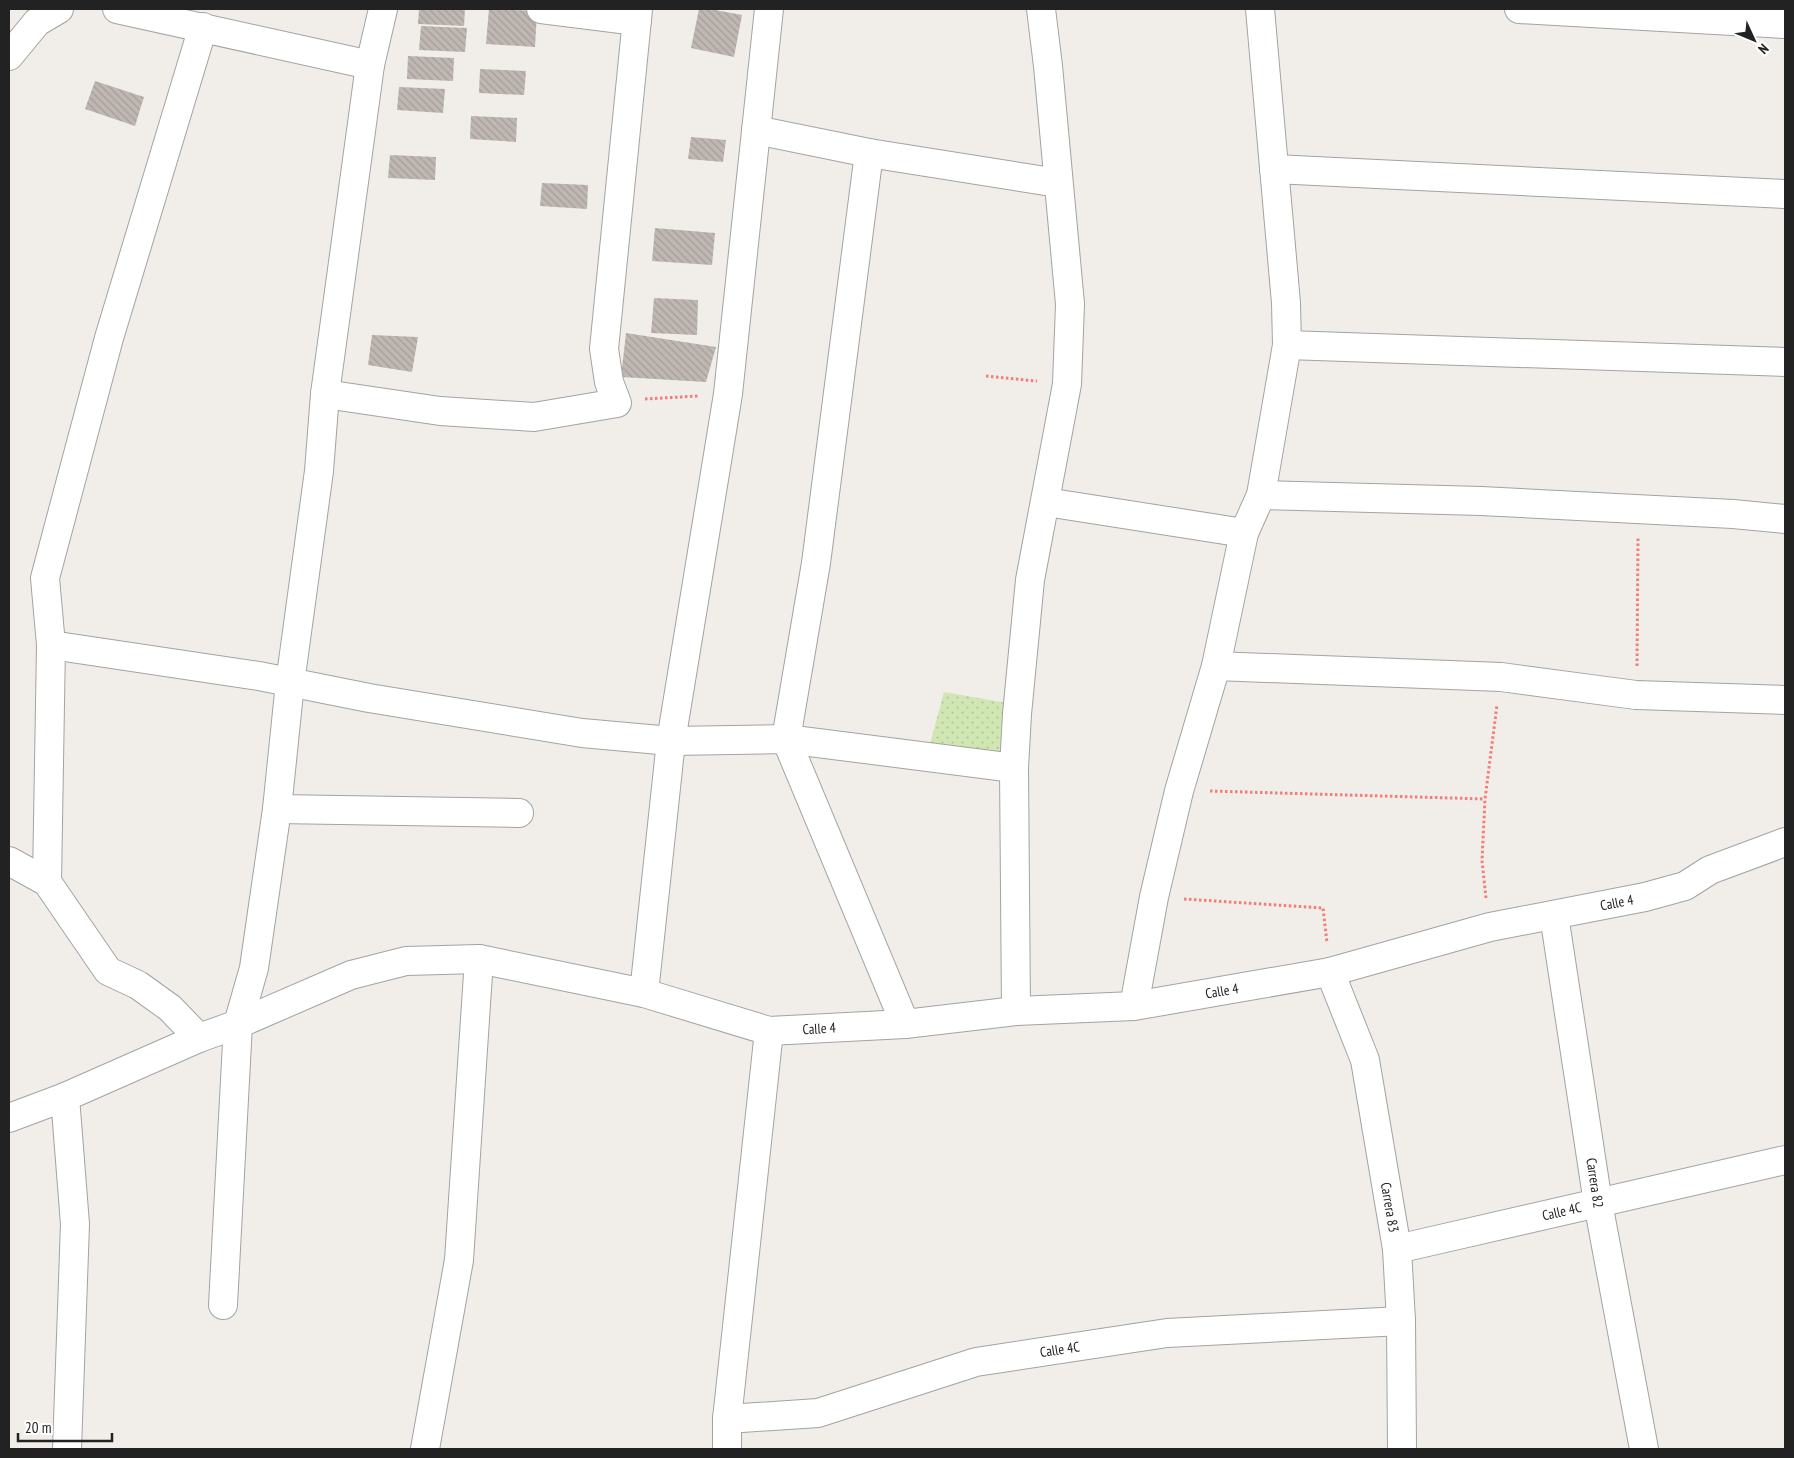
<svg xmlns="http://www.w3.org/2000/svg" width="1794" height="1458" font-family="'PT Sans Narrow',sans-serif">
<defs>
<pattern id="grass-dots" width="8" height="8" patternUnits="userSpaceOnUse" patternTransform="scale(1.25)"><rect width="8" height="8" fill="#d1e7b3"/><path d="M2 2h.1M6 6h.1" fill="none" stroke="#b3c69a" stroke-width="1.8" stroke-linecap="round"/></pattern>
<pattern id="building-back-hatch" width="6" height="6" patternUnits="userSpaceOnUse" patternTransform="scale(1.25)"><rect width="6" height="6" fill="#bfb7b2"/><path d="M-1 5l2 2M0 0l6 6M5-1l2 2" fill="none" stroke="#a49d99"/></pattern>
</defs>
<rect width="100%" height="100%" fill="#f1eee9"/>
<!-- grass -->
<polygon fill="url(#grass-dots)" points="944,692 1007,703 1003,753 930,744"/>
<!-- building -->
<g fill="url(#building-back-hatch)">
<polygon points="419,9 465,9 464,26 418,24"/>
<polygon points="489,9 537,11 535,47 486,44"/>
<polygon points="699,9 710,9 742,15 734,57 691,48"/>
<polygon points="421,26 467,28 465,52 419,50"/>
<polygon points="408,56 454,58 453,81 407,79"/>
<polygon points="480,69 526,71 524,95 479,93"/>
<polygon points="95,81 144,97 135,126 85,109"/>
<polygon points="399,87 445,89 443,113 397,110"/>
<polygon points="471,116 517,118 516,142 470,139"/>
<polygon points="691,137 726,140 723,162 688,159"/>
<polygon points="390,155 436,157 435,180 388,178"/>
<polygon points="542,183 588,185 587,209 540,206"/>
<polygon points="655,228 715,233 712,265 652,261"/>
<polygon points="654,298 698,300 697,335 651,333"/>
<polygon points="626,333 716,347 706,382 621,377"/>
<polygon points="372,335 418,337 412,372 368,365"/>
</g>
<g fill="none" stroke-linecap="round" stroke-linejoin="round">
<defs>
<g id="street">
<polyline points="117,9 370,65"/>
<polyline points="541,9 637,21"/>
<polyline points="1519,9 1785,24"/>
<polyline points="9,56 37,22 59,9"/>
<polyline points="756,130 869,153 1058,183"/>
<polyline points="869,153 816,563 786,739 905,1024"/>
<polyline points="1274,169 1785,194"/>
<polyline points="1287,345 1785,362"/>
<polyline points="325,394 440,411 534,417 617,403 609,382 604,349 638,9"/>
<polyline points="1261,495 1481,501 1733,514 1785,519"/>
<polyline points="1046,502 1244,533"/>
<polyline points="51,645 259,676 369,698 582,733 671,741 786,739 1014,768"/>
<polyline points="1216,666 1501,677 1636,695 1785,700"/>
<polyline points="277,809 519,813"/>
<polyline points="9,861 47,882 108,971 138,985 170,1008 199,1038"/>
<polyline points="47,882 51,645 45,578 109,338 203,27"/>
<path id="s1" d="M1554,915L1598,1203L1644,1449"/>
<path id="s2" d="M1330,972L1365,1060L1397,1249L1401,1321L1402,1449"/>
<polyline points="644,993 671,741 728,394 769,9"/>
<polyline points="1134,1006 1154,897 1179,791 1216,666 1244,533 1261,495 1287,345 1286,303 1260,9"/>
<polyline points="1016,1011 1014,768 1017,714 1030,580 1067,384 1070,304 1048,66 1041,9"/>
<polyline points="65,1097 75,1224 67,1449"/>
<path id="s3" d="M9,1118L65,1097L199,1038L238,1024L351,975L406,961L479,959L644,993L769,1031L905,1024L1016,1011L1134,1006L1330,972L1490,927L1645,897L1685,886L1710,870L1785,842"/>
<path id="s4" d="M1397,1249L1785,1160"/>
<polyline points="223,1305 238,1024 254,968 277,809 290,683 319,471 325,394 370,65 383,9"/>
<path id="s5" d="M727,1419L818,1413L976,1362L1167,1333L1401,1321"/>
<polyline points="425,1449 459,1260 479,959"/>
<polyline points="727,1449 727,1419 769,1031"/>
</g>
</defs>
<!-- street casing -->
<use href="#street" stroke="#a3a3a3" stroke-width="30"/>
<!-- path -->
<g stroke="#f27d79" stroke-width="3" stroke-dasharray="2.5 2.5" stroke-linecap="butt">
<polyline points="986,376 1037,381"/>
<polyline points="645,399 698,396"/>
<polyline points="1637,666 1638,538"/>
<polyline points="1210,791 1485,799"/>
<polyline points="1486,898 1482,861 1485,799 1497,705"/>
<polyline points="1184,899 1323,908 1327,943"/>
</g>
<!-- street -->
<use href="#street" stroke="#fff" stroke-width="28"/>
</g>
<g text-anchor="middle" stroke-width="5" stroke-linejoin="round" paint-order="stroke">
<!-- street labels -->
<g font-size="14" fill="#222" stroke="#fff">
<text dy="5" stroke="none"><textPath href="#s3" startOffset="1660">Calle 4</textPath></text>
<text dy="5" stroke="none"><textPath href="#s3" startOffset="1255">Calle 4</textPath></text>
<text dy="5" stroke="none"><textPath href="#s3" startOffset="850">Calle 4</textPath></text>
<text dy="5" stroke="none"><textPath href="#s1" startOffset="271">Carrera 82</textPath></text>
<text dy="5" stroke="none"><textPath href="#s2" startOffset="244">Carrera 83</textPath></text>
<text dy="5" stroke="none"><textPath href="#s4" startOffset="169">Calle 4C</textPath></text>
<text dy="5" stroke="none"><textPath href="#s5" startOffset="342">Calle 4C</textPath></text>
</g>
</g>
<!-- border -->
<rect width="1794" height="1458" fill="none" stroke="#222222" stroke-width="20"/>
<!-- north arrow -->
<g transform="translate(1754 40) rotate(134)" stroke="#ffffff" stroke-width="4" paint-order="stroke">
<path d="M0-4L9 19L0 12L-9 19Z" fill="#222222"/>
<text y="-8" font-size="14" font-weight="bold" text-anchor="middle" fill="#222222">N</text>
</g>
<!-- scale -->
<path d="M18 1433v8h94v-8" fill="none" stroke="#222222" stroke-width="2.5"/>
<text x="25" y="1433" font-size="15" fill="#222222" stroke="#ffffff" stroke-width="4" paint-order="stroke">20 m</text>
</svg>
